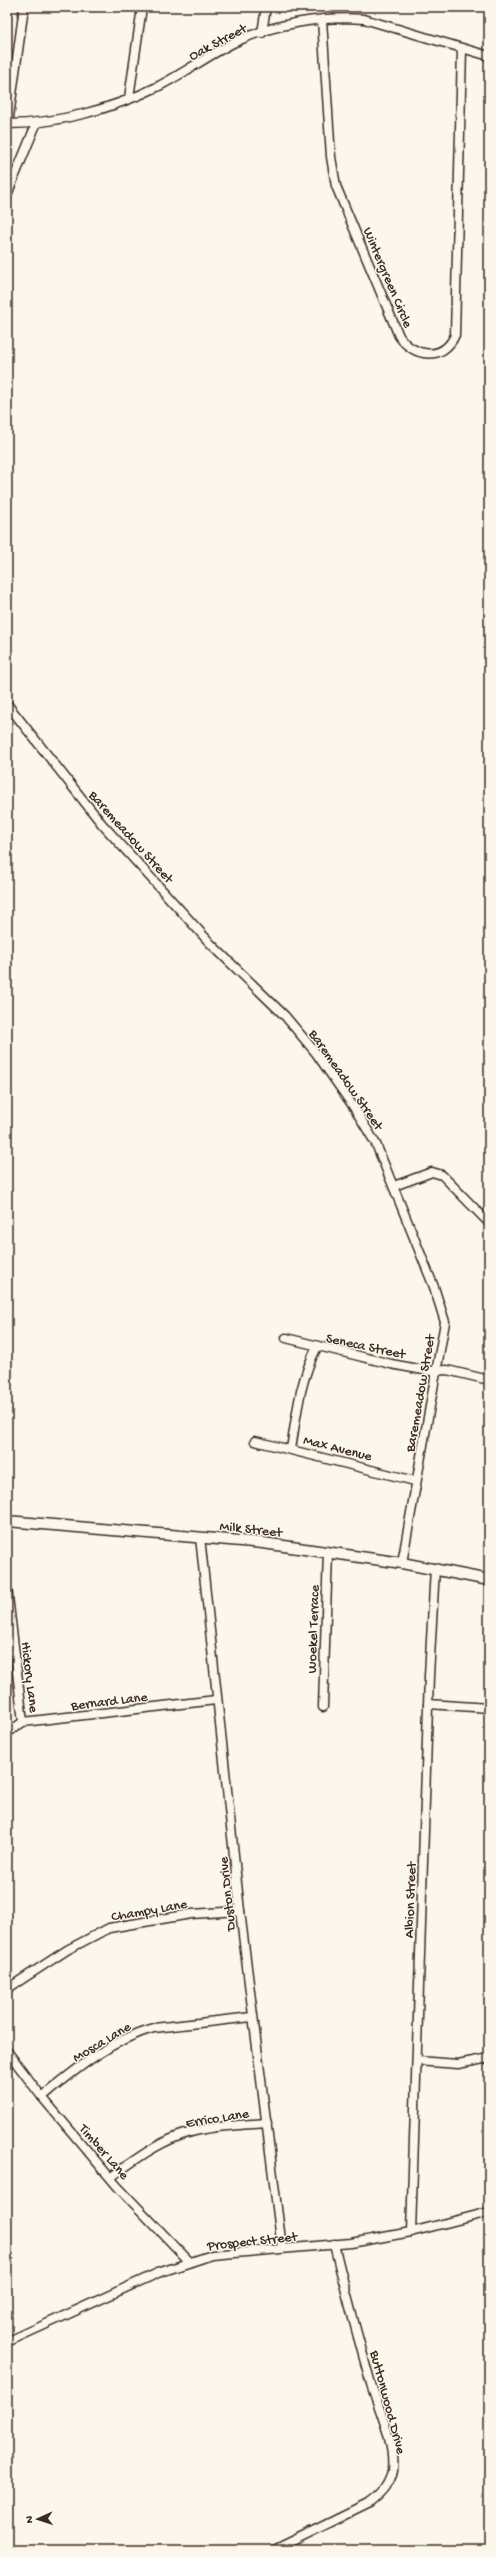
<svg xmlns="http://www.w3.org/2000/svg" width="496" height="2557" font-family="'Gochi Hand',sans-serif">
<rect width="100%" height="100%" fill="#fbf7ec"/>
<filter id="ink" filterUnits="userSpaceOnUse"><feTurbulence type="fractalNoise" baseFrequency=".025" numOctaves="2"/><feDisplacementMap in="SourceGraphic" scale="8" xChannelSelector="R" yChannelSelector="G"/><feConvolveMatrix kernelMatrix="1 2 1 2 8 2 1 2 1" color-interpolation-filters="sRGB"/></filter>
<g filter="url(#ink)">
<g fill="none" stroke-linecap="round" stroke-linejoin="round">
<defs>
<g id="minor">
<path d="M322,20L331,157L336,186L399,336C413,357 443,362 455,335L462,49"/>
<polyline points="262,33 266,7"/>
<polyline points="129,98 142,7"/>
<path d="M7,124C57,124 112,109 157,87C183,74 207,56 233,43C272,24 321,16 364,19L489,56"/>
<polyline points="8,124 24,7"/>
<polyline points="7,195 37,122"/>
<polyline points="7,704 102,824 211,944 285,1016 316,1053 353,1106 376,1144 434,1287 445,1322 402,1563"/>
<polyline points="394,1186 432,1172 442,1175 489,1223"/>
<polyline points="286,1338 391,1364 429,1371 447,1370 489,1380"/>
<polyline points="255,1441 415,1481"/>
<path d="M291,1449C297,1412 300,1380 317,1347"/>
<polyline points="200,1537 240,1911 282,2248"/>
<polyline points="7,1588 23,1722"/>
<polyline points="428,1704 489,1708"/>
<polyline points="323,1707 328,1552"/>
<polyline points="7,1733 23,1722 216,1700"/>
<polyline points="7,1989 67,1950 109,1928 191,1914 240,1911"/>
<polyline points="7,2051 42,2097 117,2186 190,2262"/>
<polyline points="417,2061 458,2064 489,2058"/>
<path d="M42,2097C75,2070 112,2039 154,2028L252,2017"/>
<path d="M111,2177C132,2162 154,2145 179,2136C206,2126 238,2125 267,2123"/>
<polyline points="411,2232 429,1676 435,1568"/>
<polyline points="7,2342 158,2273 212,2255 351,2243 411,2232 489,2212"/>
<path d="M274,2550L368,2504C380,2495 390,2485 392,2470C395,2442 379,2410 371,2384C358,2337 345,2291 334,2244"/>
</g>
<polyline id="tertiary" points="7,1521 263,1543 402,1563 489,1580"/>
</defs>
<!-- minor casing -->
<use href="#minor" stroke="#3b2a1e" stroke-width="11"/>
<!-- tertiary casing -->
<use href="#tertiary" stroke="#3b2a1e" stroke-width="13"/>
<!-- minor -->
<use href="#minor" stroke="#fbf7ec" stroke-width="8"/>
<!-- tertiary -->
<use href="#tertiary" stroke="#fbf7ec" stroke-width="10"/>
</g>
</g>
<g text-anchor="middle" stroke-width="3" stroke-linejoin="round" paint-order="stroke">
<!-- street labels -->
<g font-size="14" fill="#3b2a1e" stroke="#fbf7ec">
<text transform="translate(217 41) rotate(-28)" y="5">Oak Street</text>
<text transform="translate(389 277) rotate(67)" y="5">Wintergreen Circle</text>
<text transform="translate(132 836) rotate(48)" y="5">Baremeadow Street</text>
<text transform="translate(347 1079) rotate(55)" y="5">Baremeadow Street</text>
<text transform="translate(366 1345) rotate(12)" y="5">Seneca Street</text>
<text transform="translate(419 1393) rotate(-80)" y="5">Baremeadow Street</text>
<text transform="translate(338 1447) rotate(14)" y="5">Max Avenue</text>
<text transform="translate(251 1528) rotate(6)" y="5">Milk Street</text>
<text transform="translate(312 1629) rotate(-88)" y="5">Woekel Terrace</text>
<text transform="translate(31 1677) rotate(83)" y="5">Hickory Lane</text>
<text transform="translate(109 1700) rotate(-7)" y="5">Bernard Lane</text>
<text transform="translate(226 1894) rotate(-96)" y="5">Duston Drive</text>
<text transform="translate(409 1900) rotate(-88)" y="5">Albion Street</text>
<text transform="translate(149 1909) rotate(-10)" y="5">Champy Lane</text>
<text transform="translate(101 2041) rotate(-31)" y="5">Mosca Lane</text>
<text transform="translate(217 2117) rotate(-9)" y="5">Errico Lane</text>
<text transform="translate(105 2151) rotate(49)" y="5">Timber Lane</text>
<text transform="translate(252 2240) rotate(-6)" y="5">Prospect Street</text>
<text transform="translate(389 2402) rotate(75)" y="5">Buttonwood Drive</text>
</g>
</g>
<!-- margin -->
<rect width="496" height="2557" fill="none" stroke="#fbf7ec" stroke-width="24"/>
<rect x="12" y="12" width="472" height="2533" fill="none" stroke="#3b2a1e" stroke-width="1.5" filter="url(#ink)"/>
<!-- north arrow -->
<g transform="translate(38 2519) rotate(267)" stroke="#fbf7ec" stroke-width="3" paint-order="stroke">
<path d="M0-3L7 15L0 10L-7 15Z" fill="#3b2a1e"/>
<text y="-6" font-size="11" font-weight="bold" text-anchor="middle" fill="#3b2a1e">N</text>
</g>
</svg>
